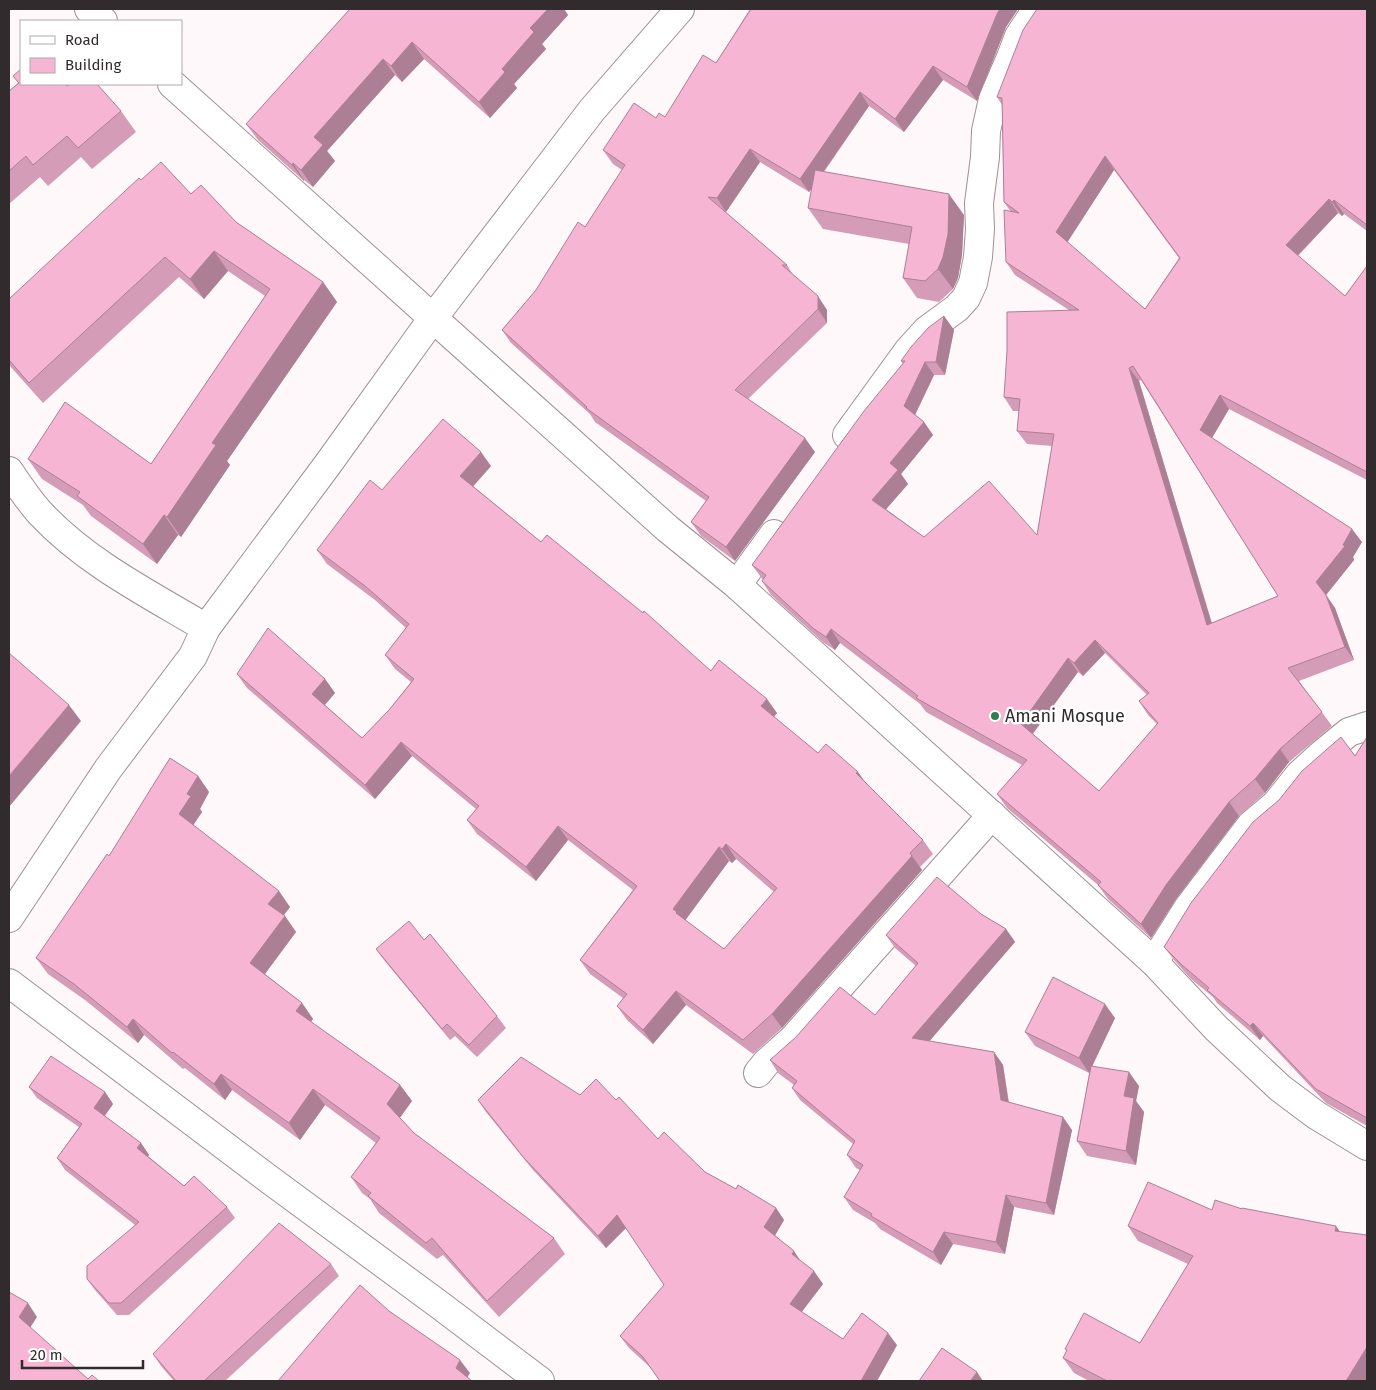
<svg xmlns="http://www.w3.org/2000/svg" width="1376" height="1390" font-family="'Fira Sans',sans-serif">
<rect width="100%" height="100%" fill="#fff8fb"/>
<g fill="none" stroke-linecap="round" stroke-linejoin="round">
<defs>
<g id="street">
<polyline points="89,9 103,21"/>
<polyline points="172,84 668,529 737,585 1154,962 1216,1028 1280,1088 1316,1115 1367,1146"/>
<polyline points="847,435 908,351 927,330 957,308 966,298 973,283 978,257 980,229 979,203 985,157 986,131 993,99 1011,57 1019,36 1037,9"/>
<path d="M9,471C19,486 29,501 41,514C87,563 149,594 206,628"/>
<polyline points="737,585 774,534"/>
<polyline points="1154,962 1188,908 1251,825 1276,804 1300,774 1322,754 1349,732 1367,726"/>
<polyline points="9,983 270,1180 441,1306 540,1381"/>
<polyline points="758,1073 766,1063 793,1039 992,815"/>
</g>
<polyline id="secondary" points="9,918 108,769 193,656 206,628 328,464 433,318 592,110 680,9"/>
</defs>
<!-- street casing -->
<use href="#street" stroke="#9f8f96" stroke-width="30"/>
<!-- secondary casing -->
<use href="#secondary" stroke="#9f8f96" stroke-width="30"/>
<!-- street -->
<use href="#street" stroke="#fff" stroke-width="28"/>
<!-- secondary -->
<use href="#secondary" stroke="#fff" stroke-width="28"/>
</g>
<!-- wall -->
<g fill="#d49cb6" fill-rule="evenodd">
<polygon points="350,9 564,9 568,15 542,44 546,49 514,84 517,88 490,118 424,59 402,82 395,75 327,151 335,161 313,187 304,180 304,181 258,140 246,124"/>
<polygon points="750,9 1018,9 1006,27 977,101 943,80 904,132 869,106 824,172 964,215 962,255 958,278 953,289 939,302 917,298 903,278 909,244 823,229 808,208 812,189 809,192 760,162 726,212 725,212 787,265 793,275 827,310 827,323 748,399 815,452 735,561 701,536 691,522 706,501 595,422 590,414 511,343 502,330 536,290 585,227 622,170 613,164 603,150 656,118 665,117 716,63"/>
<path d="M1367,9V231L1344,214L1342,216L1338,213L1298,256L1345,296L1367,266V480L1229,409L1212,438L1362,542L1353,557L1354,560L1326,595L1335,608L1354,660L1299,681L1332,726L1289,762L1265,793L1239,816L1176,899L1151,938L1108,899L1098,885L1007,808L997,794L1022,765L926,712L920,704L840,643L835,650L824,643L771,595L762,581L763,580L752,565L903,364L901,361L944,316L954,330L945,375H934L915,415L924,422L933,435L901,474L908,484L886,509L924,537L1037,535L1052,446L1027,444L1017,431L1019,411H1013L1004,397L1069,310L1015,275L1006,262L1011,212L1004,202L1002,105L997,97ZM1114,170L1179,258L1145,309L1067,242ZM1141,380L1278,596L1212,623L1139,381ZM1105,653L1147,695L1139,701L1148,715L1157,724L1099,791L1033,734L1078,672L1083,676Z"/>
<polygon points="13,76 67,86 121,111 136,132 92,169 81,157 48,186 40,177 9,204 9,91 18,83"/>
<polygon points="141,180 191,194 236,222 323,282 337,302 227,461 230,465 181,537 178,535 157,564 91,516 83,505 42,479 28,459 151,464 265,296 228,271 204,299 179,277 43,403 9,365 9,299"/>
<path d="M491,466L473,486L541,542L711,671L777,713L774,717L818,753L866,783L923,840L933,854L920,867L922,870L782,1028L753,1054L686,1005L653,1044L627,1020L617,1006L623,998L590,974L580,960L633,890L568,840L536,881L477,834L467,820L476,809L412,756L375,799L247,688L237,674L325,679L335,693L325,705L362,738L389,710L411,682L395,669L385,655L406,628L375,600L327,564L317,550L382,490ZM736,859L774,892L724,949L685,920L729,861L732,863Z"/>
<polygon points="1367,737 1367,1126 1326,1103 1263,1036 1260,1040 1217,1003 1213,997 1191,979 1174,960 1164,947 1355,756"/>
<polygon points="198,776 209,792 200,809 202,812 193,825 290,907 284,915 296,932 265,974 302,1003 313,1019 311,1022 400,1085 412,1101 400,1118 414,1133 554,1238 565,1254 499,1317 443,1255 437,1259 379,1213 370,1199 362,1193 351,1177 376,1143 325,1105 300,1140 232,1090 225,1100 185,1068 183,1069 144,1035 138,1043 85,1000 48,974 36,958 109,856"/>
<polygon points="981,914 1006,929 1015,942 929,1041 994,1052 1003,1065 1009,1102 1072,1130 1054,1215 1014,1207 1005,1254 953,1244 941,1265 880,1229 875,1223 853,1210 844,1197 860,1170 856,1168 847,1155 853,1144 800,1100 792,1088 794,1085 778,1073 770,1060 875,1015 916,966 895,948 886,935"/>
<polygon points="424,940 497,1016 506,1028 477,1057 455,1036 450,1040 384,960 376,949"/>
<polygon points="1115,1018 1092,1066 1139,1086 1136,1101 1144,1112 1136,1165 1087,1156 1077,1141 1090,1069 1089,1073 1035,1046 1025,1032"/>
<polygon points="29,1087 105,1092 113,1104 105,1116 141,1143 149,1155 148,1156 184,1186 227,1207 235,1218 129,1315 117,1315 95,1290 87,1279 135,1225 65,1170 57,1158 79,1127 37,1098"/>
<polygon points="580,1095 616,1100 658,1139 705,1172 736,1189 776,1208 784,1220 775,1235 823,1284 801,1312 843,1339 897,1345 877,1381 660,1381 651,1368 629,1348 620,1336 664,1285 626,1228 606,1248 533,1170 486,1112 478,1100"/>
<polygon points="1148,1182 1367,1378 1365,1381 1089,1381 1074,1373 1063,1358 1067,1351 1065,1349 1140,1343 1188,1264 1138,1241 1128,1226"/>
<polygon points="331,1264 339,1276 225,1381 174,1381 161,1366 153,1354"/>
</g>
<!-- shaded-wall -->
<g fill="#ad7f94">
<polygon points="548,9 564,9 568,15 542,44 546,49 514,84 517,88 490,118 479,102 530,28"/>
<polygon points="1000,9 1018,9 1006,27 977,101 967,87 997,14"/>
<polygon points="412,42 424,59 402,82 391,66"/>
<polygon points="383,59 395,75 327,151 335,161 313,187 301,170 314,137"/>
<polygon points="933,66 943,80 904,132 895,119"/>
<polygon points="860,92 869,106 809,192 800,179"/>
<polygon points="750,149 760,162 726,212 717,198"/>
<polygon points="1105,156 1114,170 1065,246 1056,232"/>
<polygon points="293,163 304,180 304,181 292,165"/>
<polygon points="949,194 964,215 962,255 958,278 953,289 938,269"/>
<polygon points="1329,199 1338,213 1295,258 1286,245"/>
<polygon points="1334,200 1344,214 1342,216 1332,202"/>
<polygon points="214,251 228,271 204,299 190,279"/>
<polygon points="323,282 337,302 227,461 230,465 181,537 167,517 212,443"/>
<polygon points="818,296 827,310 827,323 818,309"/>
<polygon points="944,316 954,330 945,375 936,362"/>
<polygon points="925,362 934,375 913,419 904,406"/>
<polygon points="1129,368 1139,381 1216,638 1207,625"/>
<polygon points="1220,395 1229,409 1209,443 1200,430"/>
<polygon points="924,422 933,435 901,474 908,484 882,514 872,500 890,463"/>
<polygon points="805,438 815,452 735,561 726,547"/>
<polygon points="481,452 491,466 470,490 460,476"/>
<polygon points="164,515 178,535 157,564 143,544"/>
<polygon points="1352,529 1362,542 1353,557 1354,560 1326,595 1335,608 1354,660 1345,647 1316,582 1343,545"/>
<polygon points="831,629 840,643 835,650 826,637"/>
<polygon points="1095,640 1105,653 1083,676 1074,663"/>
<polygon points="1068,658 1078,672 1030,737 1021,724"/>
<polygon points="325,679 335,693 322,708 312,694"/>
<polygon points="767,699 777,713 771,720 761,706"/>
<polygon points="69,705 81,721 9,807 9,776"/>
<polygon points="401,742 412,756 375,799 365,785"/>
<polygon points="1280,749 1289,762 1265,793 1255,779"/>
<polygon points="858,772 868,786 856,773"/>
<polygon points="198,776 209,792 200,809 202,812 190,830 179,814 187,794"/>
<polygon points="1229,802 1239,816 1176,899 1151,938 1141,924 1166,885"/>
<polygon points="558,826 568,840 536,881 526,867"/>
<polygon points="726,844 736,859 732,863 722,849"/>
<polygon points="719,847 729,861 684,922 686,928 673,909"/>
<polygon points="912,856 922,870 782,1028 772,1014"/>
<polygon points="279,891 290,907 280,920 268,904"/>
<polygon points="285,916 296,932 261,979 250,963"/>
<polygon points="1006,929 1015,942 921,1051 912,1038"/>
<polygon points="676,991 686,1005 653,1044 643,1030"/>
<polygon points="302,1003 313,1019 307,1027 296,1011"/>
<polygon points="1105,1004 1115,1018 1089,1073 1079,1058"/>
<polygon points="133,1019 144,1035 138,1043 127,1027"/>
<polygon points="1253,1023 1263,1036 1260,1040 1250,1026"/>
<polygon points="994,1052 1003,1065 1010,1113 1001,1100"/>
<polygon points="1129,1072 1139,1086 1136,1101 1144,1112 1136,1165 1126,1151 1124,1096"/>
<polygon points="221,1074 232,1090 225,1100 214,1084"/>
<polygon points="400,1085 412,1101 398,1120 387,1104"/>
<polygon points="313,1089 325,1105 300,1140 289,1123"/>
<polygon points="105,1092 113,1104 102,1119 94,1108"/>
<polygon points="1063,1117 1072,1130 1054,1215 1046,1203"/>
<polygon points="141,1143 149,1155 145,1159 137,1148"/>
<polygon points="1006,1195 1014,1207 1005,1254 996,1242"/>
<polygon points="776,1208 784,1220 773,1239 764,1227"/>
<polygon points="617,1215 626,1228 606,1248 598,1236"/>
<polygon points="1336,1226 1346,1240 1335,1231"/>
<polygon points="944,1232 953,1244 941,1265 933,1252"/>
<polygon points="794,1251 802,1263 792,1254"/>
<polygon points="814,1271 823,1284 798,1317 790,1304"/>
<polygon points="28,1303 37,1317 28,1331 19,1317"/>
<polygon points="888,1333 897,1345 877,1381 861,1381"/>
<polygon points="1367,1347 1367,1378 1365,1381 1346,1381"/>
<polygon points="460,1360 470,1373 465,1381 456,1368"/>
<polygon points="977,1372 983,1381 972,1381 971,1380"/>
</g>
<!-- building -->
<g fill="#f7b5d4" stroke="#ad7f94" fill-rule="evenodd">
<polygon points="350,9 548,9 530,28 534,32 502,69 505,72 479,102 412,42 391,66 383,59 314,137 323,145 301,170 293,163 292,165 246,124"/>
<polygon points="751,9 1000,9 997,14 967,87 933,66 895,119 860,92 800,179 750,149 717,198 708,197 787,265 782,265 818,296 818,309 735,390 805,438 726,547 691,522 709,497 586,408 587,407 502,330 536,290 578,222 585,227 625,165 603,150 634,103 656,118 659,113 665,117 703,55 716,63"/>
<path d="M1037,9H1367V225L1334,200L1332,202L1329,199L1286,245L1345,296L1367,266V472L1220,395L1200,430L1352,529L1343,545L1345,546L1316,582L1326,595L1345,647L1288,668L1322,712L1280,749L1255,779L1229,802L1166,885L1141,924L1098,885L1101,882L997,794L1027,760L916,698L918,696L831,629L826,637L814,629L762,581L766,575L752,565L864,411L905,361H901L911,347L928,328L944,316L936,362H925L904,406L924,422L890,463L898,470L872,500L924,537L989,481L1037,535L1054,434L1017,431L1020,399L1004,397L1007,351V312L1079,310L1006,262L1004,210L1019,213L1004,202L1002,98L997,97L1023,30ZM1105,156L1180,258L1145,309L1056,232ZM1133,366L1278,596L1207,625L1129,368ZM1095,640L1149,693L1139,701L1158,723L1099,791L1021,724L1068,658L1074,663Z"/>
<polygon points="21,69 21,84 66,84 67,86 70,84 97,84 121,111 78,148 67,136 33,165 26,156 9,171 9,91 19,83 13,76"/>
<polygon points="161,162 191,194 201,185 236,222 323,282 212,443 216,445 167,517 164,515 143,544 77,496 80,492 28,459 65,402 151,464 270,289 214,251 190,279 165,257 29,383 9,360 9,299 139,178 141,180"/>
<polygon points="815,170 949,194 948,234 943,257 938,269 925,281 903,278 912,227 808,208"/>
<path d="M443,419L481,452L460,476L541,542L547,535L643,613L644,611L711,671L719,660L767,699L761,706L818,753L826,744L858,772L856,773L923,840L910,853L912,856L772,1014L743,1040L676,991L643,1030L617,1006L627,994L580,960L637,886L558,826L526,867L467,820L479,806L401,742L365,785L237,674L268,628L325,679L312,694L362,738L389,710L414,679L385,655L409,624L365,586L317,550L370,480L382,490ZM726,844L777,888L724,949L676,913L677,912L673,909L719,847L722,849Z"/>
<polygon points="9,653 69,705 9,776"/>
<polygon points="1341,737 1355,756 1367,737 1367,1118 1316,1089 1253,1023 1250,1026 1207,990 1209,988 1182,965 1164,947 1191,903 1253,822 1279,800 1302,771"/>
<polygon points="170,758 198,776 187,794 191,796 179,814 279,891 268,904 285,916 250,963 302,1003 296,1011 400,1085 387,1104 414,1133 554,1238 487,1301 432,1238 426,1243 368,1196 371,1193 351,1177 380,1138 313,1089 289,1123 221,1074 214,1084 173,1052 172,1053 133,1019 127,1027 74,984 36,958 107,854 109,856"/>
<polygon points="937,877 981,914 1006,929 912,1038 994,1052 1001,1100 1063,1117 1046,1203 1006,1195 996,1242 944,1232 933,1252 871,1216 872,1214 844,1197 863,1165 847,1155 855,1141 792,1088 797,1081 770,1060 796,1037 840,987 875,1015 918,963 886,935"/>
<polygon points="409,921 424,940 430,934 497,1016 469,1045 447,1024 442,1029 376,949"/>
<polygon points="1053,977 1105,1004 1079,1058 1025,1032"/>
<polygon points="51,1056 105,1092 94,1108 141,1143 137,1148 184,1186 194,1176 227,1207 121,1303 109,1303 87,1279 87,1266 139,1222 57,1158 82,1124 29,1087"/>
<polygon points="521,1057 580,1095 596,1079 616,1100 619,1097 658,1139 664,1132 705,1172 736,1189 738,1185 776,1208 764,1227 794,1251 792,1254 814,1271 790,1304 843,1339 862,1313 888,1333 861,1381 660,1381 643,1357 620,1336 664,1285 617,1215 598,1236 524,1158 478,1100"/>
<polygon points="1091,1066 1129,1072 1124,1096 1134,1098 1126,1151 1077,1141"/>
<polygon points="1148,1182 1212,1210 1215,1200 1242,1209 1242,1208 1336,1226 1335,1231 1367,1235 1367,1347 1346,1381 1112,1381 1110,1380 1110,1381 1107,1381 1063,1358 1067,1350 1065,1349 1084,1313 1140,1343 1193,1256 1128,1226"/>
<polygon points="279,1223 331,1264 204,1381 176,1381 153,1354"/>
<polygon points="360,1285 389,1311 460,1360 456,1368 472,1381 278,1381"/>
<polygon points="9,1292 28,1303 19,1317 88,1379 92,1375 99,1381 9,1381"/>
<polygon points="942,1348 977,1372 971,1380 973,1381 919,1381"/>
</g>
<!-- markers -->
<circle fill="#2c8053" stroke="#fff" stroke-width="2" cx="995" cy="716" r="5"/>
<g text-anchor="middle" stroke-width="4.5" stroke-linejoin="round" paint-order="stroke">
<!-- poi labels -->
<g font-size="18" fill="#312b2e" stroke="#fff" text-anchor="start">
<text x="1005" y="722">Amani Mosque</text>
</g>
</g>
<!-- border -->
<rect width="1376" height="1390" fill="none" stroke="#312b2e" stroke-width="20"/>
<!-- legend -->
<rect x="20" y="20" width="162" height="65" fill="#ffffff" stroke="#adaaab"/>
<rect x="30" y="36" width="25" height="8" fill="#ffffff" stroke="#adaaab"/>
<text x="65" y="45" font-size="15" fill="#312b2e">Road</text>
<rect x="30" y="58" width="25" height="15" fill="#f7b5d4" stroke="#adaaab"/>
<text x="65" y="70" font-size="15" fill="#312b2e">Building</text>
<!-- scale -->
<path d="M22 1360v8h121v-8" fill="none" stroke="#312b2e" stroke-width="2.5"/>
<text x="30" y="1360" font-size="15" fill="#312b2e" stroke="#ffffff" stroke-width="4" paint-order="stroke">20 m</text>
</svg>
